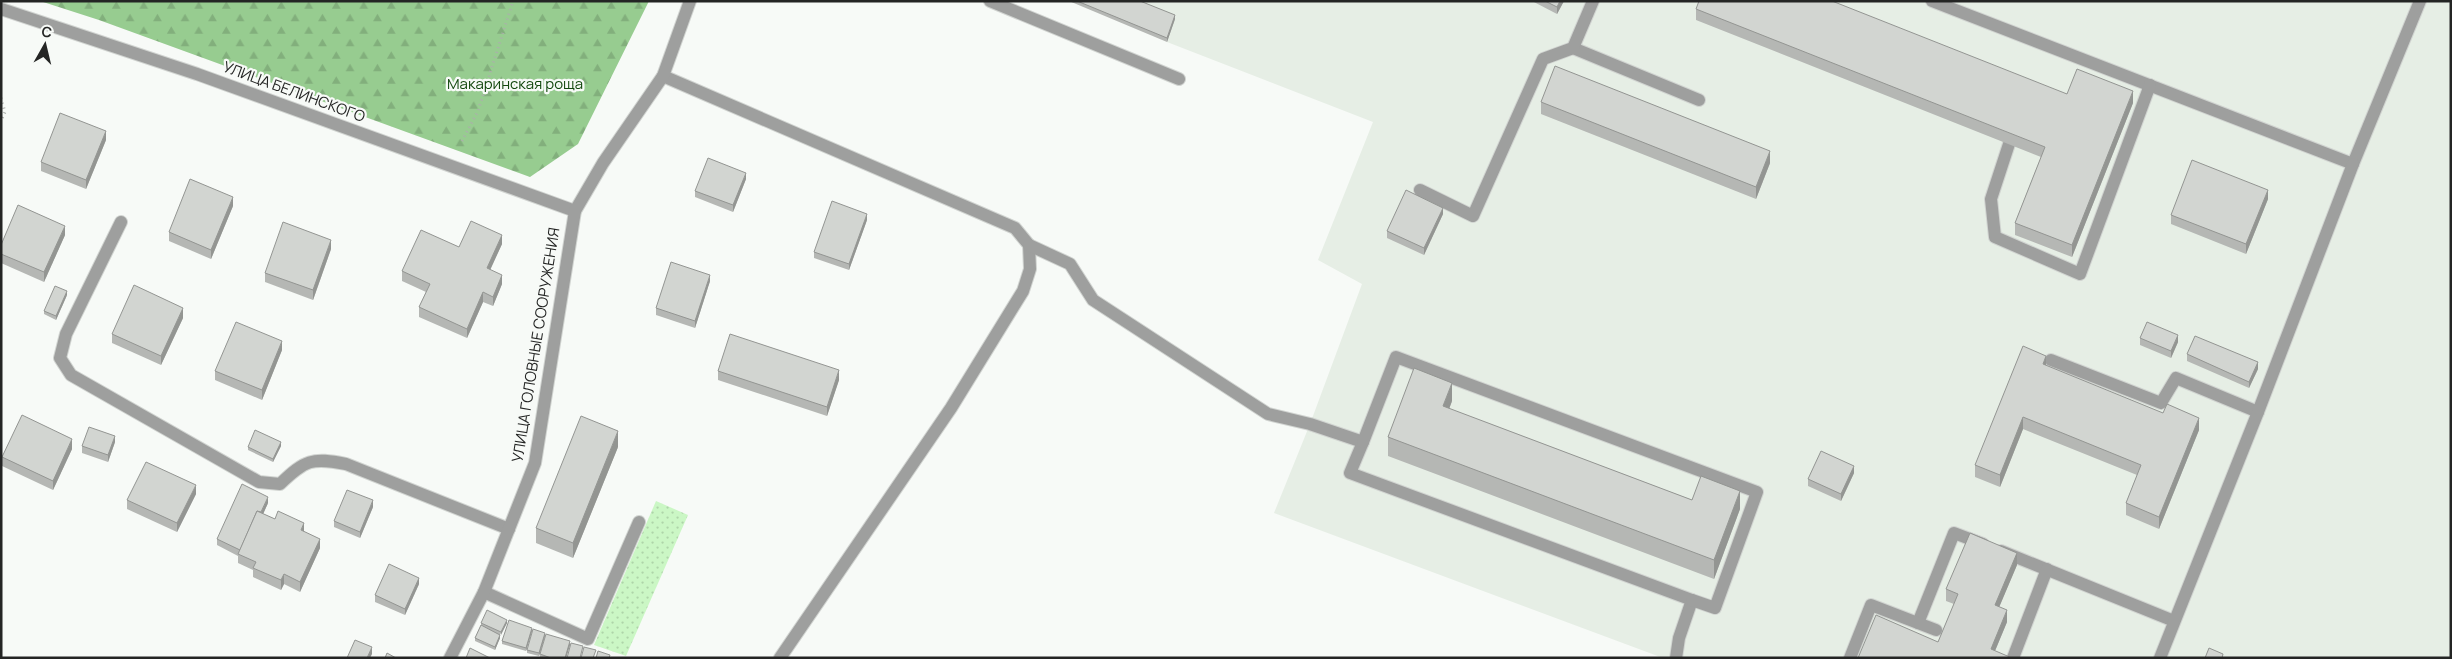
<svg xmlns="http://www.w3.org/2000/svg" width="2452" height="659" font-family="Manrope,sans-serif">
<defs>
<pattern id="grass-dots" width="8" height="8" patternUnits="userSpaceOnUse" patternTransform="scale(1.25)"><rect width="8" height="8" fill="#cbf7c5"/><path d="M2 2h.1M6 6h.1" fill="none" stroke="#aed4a9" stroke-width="1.8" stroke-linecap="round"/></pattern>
<pattern id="forest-firs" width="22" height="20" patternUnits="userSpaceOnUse" patternTransform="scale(1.25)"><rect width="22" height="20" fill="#97cc90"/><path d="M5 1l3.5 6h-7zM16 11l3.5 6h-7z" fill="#82af7c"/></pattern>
</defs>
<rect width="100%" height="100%" fill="#f7faf7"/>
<!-- built -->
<polygon fill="#e6eee5" points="1132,1 2445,1 2451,4 2451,658 1663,658 1274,513 1310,424 1362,284 1318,260 1373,122 1167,42 1174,19"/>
<!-- grass -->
<polygon fill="url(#grass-dots)" points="656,501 688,515 626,656 594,645"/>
<!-- forest -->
<polygon fill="url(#forest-firs)" points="40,1 649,1 578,144 530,177 99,20"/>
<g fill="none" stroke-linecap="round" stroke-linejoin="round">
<defs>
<g id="lane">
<polyline points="990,1 1179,79"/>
<polyline points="1932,1 2353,164 2420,1"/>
<polyline points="1573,48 1699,100"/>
<polyline points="663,76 1015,228 1029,245 1030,269 1023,291 951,408 780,658"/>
<polyline points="2009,144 1991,199 1995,237 2080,274 2150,85"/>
<polyline points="1420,190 1473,216 1543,59 1573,48 1593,1"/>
<polyline points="1029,245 1070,264 1093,300 1268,414 1310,424 1363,442 1350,473 1692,600 1679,638 1676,658"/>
<polyline points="2051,360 2161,403 2176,378 2258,412"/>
<polyline points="1363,442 1396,357 1757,492 1715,608 1692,600"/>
<polyline points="2001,551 2174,621"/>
<polyline points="484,592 588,639 639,522"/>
<polyline points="1918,623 1954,533 1983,544"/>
<polyline points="1850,658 1871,605 1936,630"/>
<polyline points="2013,658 2047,569"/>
<polyline points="2160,658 2258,412 2353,164"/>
</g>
<g id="street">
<polyline points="1,9 197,74 575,211"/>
<path d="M121,222L66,334L60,358L71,375L259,482L280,484C305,460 312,457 346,464L509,529"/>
<polyline points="450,658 484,592 535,463 575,211 603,163 663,76 690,1"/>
</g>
</defs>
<!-- lane casing -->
<use href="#lane" stroke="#d1d4d1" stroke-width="14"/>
<!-- street casing -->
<use href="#street" stroke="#d1d4d1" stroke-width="14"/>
<!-- path -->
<g stroke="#acafac" stroke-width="3" stroke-dasharray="1 4" stroke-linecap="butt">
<polyline points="1,98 5,112 1,121"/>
<polyline points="462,141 478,111 513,1"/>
</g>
<!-- lane -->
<use href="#lane" stroke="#9e9f9e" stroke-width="12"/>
<!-- street -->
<use href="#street" stroke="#9e9f9e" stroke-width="12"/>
</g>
<!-- wall -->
<g fill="#b5b7b4">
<polygon points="1069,1 1140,1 1175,19 1167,42"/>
<polygon points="1532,1 1564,1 1557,14"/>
<polygon points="1696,9 2067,94 2133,103 2072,257 2015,235 2015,223 2041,157 1696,20"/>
<polygon points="1541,102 1770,163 1756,199 1541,114"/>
<polygon points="106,140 86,189 41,171 41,162"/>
<polygon points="746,179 733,212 695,197 695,191"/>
<polygon points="2268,199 2246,254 2171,224 2171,215"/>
<polygon points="233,206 211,259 169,241 169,232"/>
<polygon points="1443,214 1424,255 1387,238 1387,231"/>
<polygon points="867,220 849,270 814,258 814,252"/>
<polygon points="65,235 44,282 1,263 1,245"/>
<polygon points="502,244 490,269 502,284 493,306 483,302 467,338 419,317 419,307 426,292 402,281 402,271 459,247"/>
<polygon points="331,249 313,300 265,282 265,273"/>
<polygon points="710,281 695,328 656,315 656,308"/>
<polygon points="67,295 56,320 44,314 44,311"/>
<polygon points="183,318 161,365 112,343 112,334"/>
<polygon points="2140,338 2178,342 2171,358 2140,345"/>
<polygon points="282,350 262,400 215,380 215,371"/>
<polygon points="2187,354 2258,369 2249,388 2187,361"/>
<polygon points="2046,366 2199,430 2159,529 2126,515 2126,503 2137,475 2023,429 2000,487 1975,477 1975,465"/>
<polygon points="718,371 839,380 827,416 718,380"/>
<polygon points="1452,401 1449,409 1692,500 1740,509 1714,579 1388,456 1388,437"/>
<polygon points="115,442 108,462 82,453 82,446"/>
<polygon points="281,446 273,462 248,450 248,447"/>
<polygon points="618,447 573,558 536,543 536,528"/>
<polygon points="72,449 53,490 2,466 2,457"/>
<polygon points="1854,473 1841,501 1808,486 1808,479"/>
<polygon points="196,494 177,532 127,509 127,500"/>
<polygon points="268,503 263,514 304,531 320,548 300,592 284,584 281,590 253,577 253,570 238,563 238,556 217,545 217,539"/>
<polygon points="373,507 360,538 334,527 334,521"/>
<polygon points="2017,565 1999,607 2007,622 1995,651 1938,642 1954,604 1946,601 1946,589"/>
<polygon points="419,584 405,615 375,602 375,595"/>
<polygon points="481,623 507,623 500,635 500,638 495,650 475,641 475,638 481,625"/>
<polygon points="532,631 526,651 502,644 502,641"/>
<polygon points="545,636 539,656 527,653 527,650"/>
<polygon points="570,645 566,658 540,658 540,654"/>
</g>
<!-- shaded-wall -->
<g fill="#939592">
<polygon points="1560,1 1564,1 1557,14 1557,7"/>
<polygon points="1175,15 1175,19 1167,42 1167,38"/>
<polygon points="2133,91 2133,103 2072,257 2072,245"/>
<polygon points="106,131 106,140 86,189 86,180"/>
<polygon points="1770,151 1770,163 1756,199 1756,187"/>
<polygon points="746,173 746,179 733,212 733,205"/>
<polygon points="2268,190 2268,199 2246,254 2246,244"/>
<polygon points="233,197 233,206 211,259 211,250"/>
<polygon points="1443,208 1443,214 1424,255 1424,248"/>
<polygon points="867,214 867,220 849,270 849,264"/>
<polygon points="65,226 65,235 44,282 44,272"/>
<polygon points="502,235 502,244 487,277 487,268"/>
<polygon points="331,240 331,249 313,300 313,290"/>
<polygon points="502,275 502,284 493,306 493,297"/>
<polygon points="710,275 710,281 695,328 695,321"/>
<polygon points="67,291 67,295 56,320 56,316"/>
<polygon points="483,292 483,302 467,338 467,329"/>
<polygon points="183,308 183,318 161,365 161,356"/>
<polygon points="2178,335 2178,342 2171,358 2171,351"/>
<polygon points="282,341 282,350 262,400 262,390"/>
<polygon points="2046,356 2046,367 2043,364"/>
<polygon points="2258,362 2258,369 2249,388 2249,382"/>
<polygon points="839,370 839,380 827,416 827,407"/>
<polygon points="1452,383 1452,401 1443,425 1443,406"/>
<polygon points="2023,417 2023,429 2000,487 2000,475"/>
<polygon points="2199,418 2199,430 2159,529 2159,517"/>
<polygon points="618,431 618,447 573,558 573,543"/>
<polygon points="115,436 115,442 108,462 108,455"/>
<polygon points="72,439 72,449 53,490 53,481"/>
<polygon points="281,442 281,446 273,462 273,459"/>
<polygon points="1854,466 1854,473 1841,501 1841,494"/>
<polygon points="196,485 196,494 177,532 177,523"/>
<polygon points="1740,491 1740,509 1714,579 1714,560"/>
<polygon points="268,497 268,503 260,521 260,515"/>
<polygon points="373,500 373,507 360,538 360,532"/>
<polygon points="304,523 304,533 301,530"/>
<polygon points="320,539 320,548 300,592 300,582"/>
<polygon points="2017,553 2017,565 1995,617 1995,605"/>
<polygon points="284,574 284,584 281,590 281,580"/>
<polygon points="419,578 419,584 405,615 405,609"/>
<polygon points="2007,610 2007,622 1992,658 1991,649"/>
<polygon points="507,620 507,623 501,635 501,632"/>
<polygon points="532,628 532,631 526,651 526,648"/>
<polygon points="545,633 545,636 539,656 539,653"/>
<polygon points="500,635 500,638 495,650 495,647"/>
<polygon points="570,641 570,645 566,658 565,658"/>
<polygon points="372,647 372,654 370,658 367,658"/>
</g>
<!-- building -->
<g fill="#d2d5d1" stroke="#939592">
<polygon points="1077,1 1140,1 1175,15 1167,38"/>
<polygon points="1545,1 1560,1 1557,7"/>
<polygon points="1699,1 1832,1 2067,94 2077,69 2133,91 2072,245 2015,223 2045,147 1696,9"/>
<polygon points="1555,66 1770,151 1756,187 1541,102"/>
<polygon points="60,113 106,131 86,180 41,162"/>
<polygon points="708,158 746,173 733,205 695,191"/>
<polygon points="2192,160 2268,190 2246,244 2171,215"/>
<polygon points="190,179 233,197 211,250 169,232"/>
<polygon points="1406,190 1443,208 1424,248 1387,231"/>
<polygon points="832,201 867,214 849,264 814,252"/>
<polygon points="18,205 65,226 44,272 1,254 1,245"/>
<polygon points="471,221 502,235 487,268 502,275 493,297 483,292 467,329 419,307 430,284 402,271 421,230 459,247"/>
<polygon points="283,222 331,240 313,290 265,273"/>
<polygon points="671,262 710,275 695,321 656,308"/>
<polygon points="134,285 183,308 161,356 112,334"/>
<polygon points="55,286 67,291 56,316 44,311"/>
<polygon points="236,322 282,341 262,390 215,371"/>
<polygon points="2147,322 2178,335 2171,351 2140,338"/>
<polygon points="730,334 839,370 827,407 718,371"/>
<polygon points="2195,336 2258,362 2249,382 2187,354"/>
<polygon points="2023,346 2046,356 2043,364 2163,413 2167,404 2199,418 2159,517 2126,503 2141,465 2023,417 2000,475 1975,465"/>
<polygon points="1414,368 1452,383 1443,406 1692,500 1701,476 1740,491 1714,560 1388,437"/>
<polygon points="22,415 72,439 53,481 2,457"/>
<polygon points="581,416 618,431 573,543 536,528"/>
<polygon points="89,427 115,436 108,455 82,446"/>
<polygon points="255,430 281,442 273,459 248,447"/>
<polygon points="1821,451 1854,466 1841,494 1808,479"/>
<polygon points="146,462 196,485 177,523 127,500"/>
<polygon points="242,484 268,497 261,512 257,511 240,550 217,539"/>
<polygon points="347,490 373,500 360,532 334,521"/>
<polygon points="257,511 275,519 278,511 304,523 301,530 320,539 300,582 284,574 281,580 253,568 256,562 238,554"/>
<polygon points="1970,533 2017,553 1995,605 2007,610 1991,649 2012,658 1858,658 1876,615 1938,642 1958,594 1946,589"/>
<polygon points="389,564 419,578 405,609 375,595"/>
<polygon points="487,610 507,620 501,632 481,623"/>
<polygon points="509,620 532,628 526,648 502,641"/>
<polygon points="481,625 500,635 495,647 475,638"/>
<polygon points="533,629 545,633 539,653 527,650"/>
<polygon points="546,634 570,641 565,658 551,658 540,654"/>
<polygon points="355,640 372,647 367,658 347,658"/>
<polygon points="571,643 583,646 580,658 567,658"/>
<polygon points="584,647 596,650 593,658 581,658"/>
<polygon points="470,648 490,658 466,658"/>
<polygon points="2209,648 2223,654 2222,658 2205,658"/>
<polygon points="598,651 610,655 609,658 596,658"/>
<polygon points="387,653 396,658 385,658"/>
</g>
<g text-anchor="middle" stroke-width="4.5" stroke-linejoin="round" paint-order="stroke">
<!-- park labels -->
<g font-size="15" fill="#13480e" stroke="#f7faf7">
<text x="515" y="89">Макаринская роща</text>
</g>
<!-- street labels -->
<g font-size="15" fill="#242524" stroke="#f7faf7">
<text transform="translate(294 92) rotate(20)" y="5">УЛИЦА БЕЛИНСКОГО</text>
<text transform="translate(536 345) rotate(-81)" y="5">УЛИЦА ГОЛОВНЫЕ СООРУЖЕНИЯ</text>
</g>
</g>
<!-- border -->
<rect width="2452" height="659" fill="none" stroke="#242524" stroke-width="5"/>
<!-- north arrow -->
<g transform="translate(45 45) rotate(8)" stroke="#f7faf7" stroke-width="4" paint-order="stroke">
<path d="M0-4L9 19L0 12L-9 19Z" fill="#242524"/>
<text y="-8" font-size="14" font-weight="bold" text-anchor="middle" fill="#242524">С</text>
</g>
</svg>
